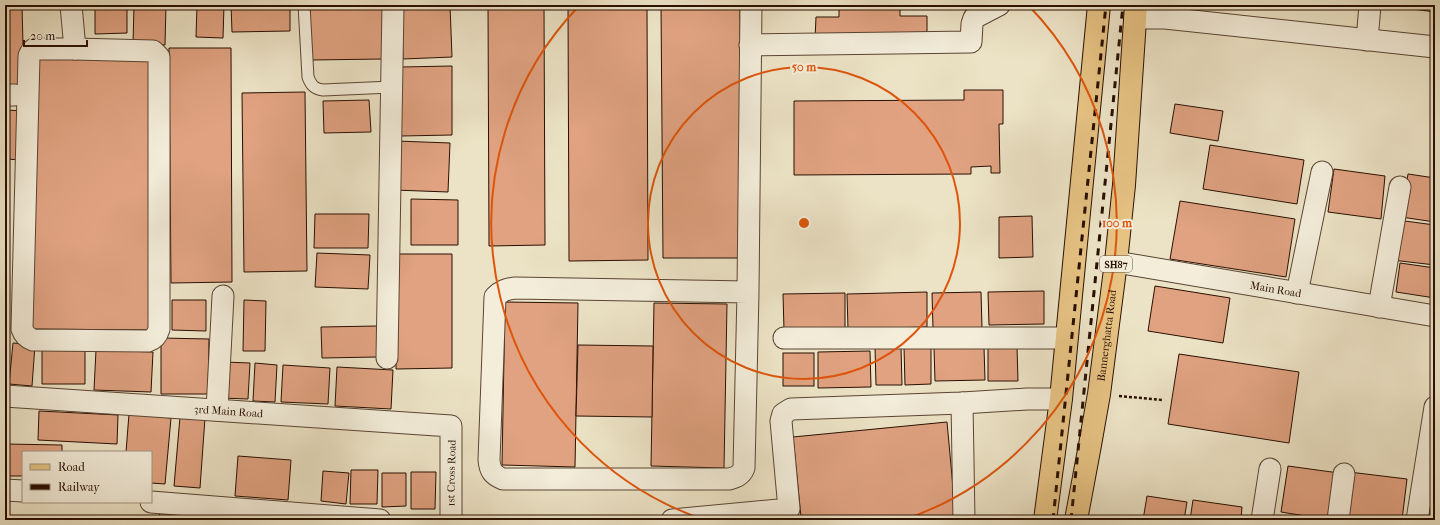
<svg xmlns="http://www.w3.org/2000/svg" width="1440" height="525" font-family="'IM FELL French Canon',serif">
<rect width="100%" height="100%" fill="#ece3c6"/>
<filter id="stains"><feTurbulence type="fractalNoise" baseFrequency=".005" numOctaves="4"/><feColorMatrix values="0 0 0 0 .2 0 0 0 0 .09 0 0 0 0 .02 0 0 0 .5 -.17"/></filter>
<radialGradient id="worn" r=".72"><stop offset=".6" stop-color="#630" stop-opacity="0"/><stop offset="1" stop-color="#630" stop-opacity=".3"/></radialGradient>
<!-- building -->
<g fill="#e0a281" stroke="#290f01">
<polygon points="5,5 22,5 24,85 5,85"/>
<polygon points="95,5 127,5 127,33 95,34"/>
<polygon points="134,5 166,5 165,45 133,44"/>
<polygon points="197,5 224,5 223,38 196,37"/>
<polygon points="231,5 290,5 290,31 232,32"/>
<polygon points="310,5 383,5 384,59 311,60"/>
<polygon points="401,5 450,5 452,57 403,59"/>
<polygon points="488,5 544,5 545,245 489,246"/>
<polygon points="568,5 647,5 648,260 569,261"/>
<polygon points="661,5 740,5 741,258 663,258"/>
<polygon points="839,5 900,5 900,16 927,16 927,39 815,39 816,17 839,17"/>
<polygon points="1383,5 1435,5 1435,12"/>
<polygon points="169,48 231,48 232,282 171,283"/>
<polygon points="33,55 152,56 150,330 31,329"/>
<polygon points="452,66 452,135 401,136 401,67"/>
<polygon points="964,90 1003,90 1003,124 999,124 1000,173 991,173 991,166 971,167 971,174 794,175 794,101 964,100"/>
<polygon points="305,92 307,271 244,272 242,93"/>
<polygon points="369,100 371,132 324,133 323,101"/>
<polygon points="1175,104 1223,111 1218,141 1170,133"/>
<polygon points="5,110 26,111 22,160 5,159"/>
<polygon points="396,141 450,143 448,192 394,190"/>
<polygon points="1210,145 1304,160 1297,204 1203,189"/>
<polygon points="1334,169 1385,176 1381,219 1328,212"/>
<polygon points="1408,174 1435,178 1435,222 1401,217"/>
<polygon points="411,199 458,200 458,245 411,245"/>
<polygon points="1180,201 1295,219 1286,277 1170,259"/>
<polygon points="315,214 369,214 368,248 314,248"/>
<polygon points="1032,216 1033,257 999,258 999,217"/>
<polygon points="1397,220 1435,225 1435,265 1392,260"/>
<polygon points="317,253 370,255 368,289 315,287"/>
<polygon points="396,254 452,254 452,368 396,369"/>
<polygon points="1400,263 1435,268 1435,298 1396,292"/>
<polygon points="1155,286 1230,298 1223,343 1148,331"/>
<polygon points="1044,291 1044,324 989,325 988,292"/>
<polygon points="927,292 927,327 848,329 847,294"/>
<polygon points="981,292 982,328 933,328 932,293"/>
<polygon points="845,293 845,329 784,330 783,294"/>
<polygon points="172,300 206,300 206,331 172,330"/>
<polygon points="244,300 266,301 265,351 243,351"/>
<polygon points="505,302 578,303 575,467 502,465"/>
<polygon points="654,303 727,304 724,468 651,466"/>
<polygon points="377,326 377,357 322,358 321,327"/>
<polygon points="161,338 209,339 208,394 161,394"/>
<polygon points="13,343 35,345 32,386 9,384"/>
<polygon points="578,345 653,346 652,417 576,416"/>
<polygon points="875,347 901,347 902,385 876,385"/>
<polygon points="904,347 931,347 931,384 905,385"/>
<polygon points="984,347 985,380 935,381 934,348"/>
<polygon points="988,347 1017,347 1018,381 988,381"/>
<polygon points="42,348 85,349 85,384 42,384"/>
<polygon points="96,350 153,352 151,392 94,390"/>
<polygon points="870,351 871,387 818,388 818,352"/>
<rect x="783" y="353" width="31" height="33"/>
<polygon points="1179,354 1299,372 1289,443 1168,424"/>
<polygon points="224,362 250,363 248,399 221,398"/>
<polygon points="255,363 277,365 275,402 253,401"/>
<polygon points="283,365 330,368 328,404 281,402"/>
<polygon points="337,367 393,370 391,409 335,406"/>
<polygon points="39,411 118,415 117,444 38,440"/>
<polygon points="129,414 171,418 165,484 151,483 151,452 126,452"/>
<polygon points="180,417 205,418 200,488 174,486"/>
<polygon points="947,422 956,520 775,520 801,517 793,437"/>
<polygon points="5,444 62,445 62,452 23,452 23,476 5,476"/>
<polygon points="238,456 291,460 288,500 235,496"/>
<polygon points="1288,466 1339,473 1331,520 1281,512"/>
<polygon points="351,470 378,470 377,504 350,504"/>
<polygon points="323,471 349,473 346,504 321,501"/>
<polygon points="411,472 436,472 435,509 411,509"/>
<polygon points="1349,472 1407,479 1402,520 1374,520 1344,516"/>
<polygon points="382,473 406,473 406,506 382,507"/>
<polygon points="1432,484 1435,484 1435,520 1431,520"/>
<polygon points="1147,496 1187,502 1184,520 1143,520"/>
<polygon points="1193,500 1242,507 1241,520 1190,520"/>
<polygon points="160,509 184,510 183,520 159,520"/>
<polygon points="194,511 219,512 219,520 193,520"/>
</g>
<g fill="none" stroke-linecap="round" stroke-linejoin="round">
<defs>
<path id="lane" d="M304,5L308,77C311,85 314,89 323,90L392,87"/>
<g id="street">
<polyline points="71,5 75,49"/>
<polyline points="1135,18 1165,18 1435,47"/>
<polyline points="1367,40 1370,5"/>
<polyline points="750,45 971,42 972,24 974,18 999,5"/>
<path d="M34,49H75L153,51L159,57V329C157,336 154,339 148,341L33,340C27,338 24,335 22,329L29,56L31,52Z"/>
<polyline points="5,95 15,95"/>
<path id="s1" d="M1116,262L1435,316"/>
<path d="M748,292L515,288C506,289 501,291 495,297L489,460C490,471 493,475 503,479H729C737,477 741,475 744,468L748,292L751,5"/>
<polyline points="1297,293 1322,172"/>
<polyline points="1379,307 1400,187"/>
<polyline points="784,338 1067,338"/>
<polyline points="387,358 393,5"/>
<path id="s2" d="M5,396L451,426V520"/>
<polyline points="962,403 964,520"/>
<polyline points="217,410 223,296"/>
<polyline points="5,490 23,491"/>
<polyline points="151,502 380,520"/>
<polyline points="672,520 789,509 781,421 783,414 791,409 962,403 1027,399 1061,399"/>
<polyline points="1262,520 1270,469"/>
<polyline points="1338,520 1344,474"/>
<polyline points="1417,520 1435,407"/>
</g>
<g id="primary">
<polyline points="1045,520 1061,399 1099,5"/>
<path id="s3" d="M1076,520L1090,445L1099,394L1116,262L1124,185L1136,5"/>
</g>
</defs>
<!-- lane casing -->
<use href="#lane" stroke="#5a4432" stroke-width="13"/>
<!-- street casing -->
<use href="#street" stroke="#5a4432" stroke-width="23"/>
<!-- primary casing -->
<use href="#primary" stroke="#290f01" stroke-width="24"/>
<!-- path -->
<polyline stroke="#290f01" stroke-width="2.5" stroke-dasharray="3 2" stroke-linecap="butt" points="1119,396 1163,400"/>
<!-- lane -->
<use href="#lane" stroke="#f3edda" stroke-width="11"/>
<!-- street -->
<use href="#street" stroke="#f3edda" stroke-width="21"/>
<!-- primary -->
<use href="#primary" stroke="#e6c283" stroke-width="22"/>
<!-- rail -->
<g stroke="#290f01" stroke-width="3" stroke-dasharray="7 7" stroke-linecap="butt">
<polyline points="1053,520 1106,5"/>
<polyline points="1071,520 1123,5"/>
</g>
</g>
<!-- distance rings -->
<g fill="none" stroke="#de550b" stroke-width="2">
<circle cx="804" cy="223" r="156"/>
<path d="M705 520A313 313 0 0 1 579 6M1029 6A313 313 0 0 1 903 520"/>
</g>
<g text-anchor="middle" stroke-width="4" stroke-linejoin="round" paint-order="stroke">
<!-- shield labels -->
<rect fill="#f3edda" stroke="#665242" stroke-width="1" x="1100" y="256" width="32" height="16" rx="3"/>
<g font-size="10" font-weight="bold" fill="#290f01">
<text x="1116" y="268">SH87</text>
</g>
<!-- street labels -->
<g font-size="11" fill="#290f01" stroke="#f3edda">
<text dy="4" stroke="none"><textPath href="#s1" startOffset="162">Main Road</textPath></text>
<text dy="4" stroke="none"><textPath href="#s3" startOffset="187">Bannerghatta Road</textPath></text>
<text dy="4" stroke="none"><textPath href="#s2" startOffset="224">3rd Main Road</textPath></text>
<text transform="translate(451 473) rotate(-89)" y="4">1st Cross Road</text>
</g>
</g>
<circle cx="804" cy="223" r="6" fill="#de550b" stroke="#f3edda" stroke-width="2"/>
<g font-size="12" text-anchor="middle" font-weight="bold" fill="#de550b" stroke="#f3edda" stroke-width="4" stroke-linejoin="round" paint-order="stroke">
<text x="804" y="71">50 m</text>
<text x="1117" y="227">100 m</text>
</g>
<!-- margin -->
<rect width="1440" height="525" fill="none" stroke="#ece3c6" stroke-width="20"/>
<rect x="6" y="6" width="1428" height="513" fill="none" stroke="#290f01" stroke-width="2"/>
<rect x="10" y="10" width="1420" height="505" fill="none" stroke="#290f01"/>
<!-- legend -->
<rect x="22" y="451" width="130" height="52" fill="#f3edda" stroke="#a29483"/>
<rect x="30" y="464" width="20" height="6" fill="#e6c283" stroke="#a29483"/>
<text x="58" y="471" font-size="12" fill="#290f01">Road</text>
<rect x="30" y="484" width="20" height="6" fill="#290f01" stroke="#a29483"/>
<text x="58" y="491" font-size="12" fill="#290f01">Railway</text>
<!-- scale -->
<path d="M24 40v6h63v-6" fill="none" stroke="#290f01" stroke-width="2"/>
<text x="30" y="40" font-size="12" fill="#290f01" stroke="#f3edda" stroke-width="3" paint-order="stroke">20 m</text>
<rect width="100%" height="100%" filter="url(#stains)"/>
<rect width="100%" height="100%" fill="url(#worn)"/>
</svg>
